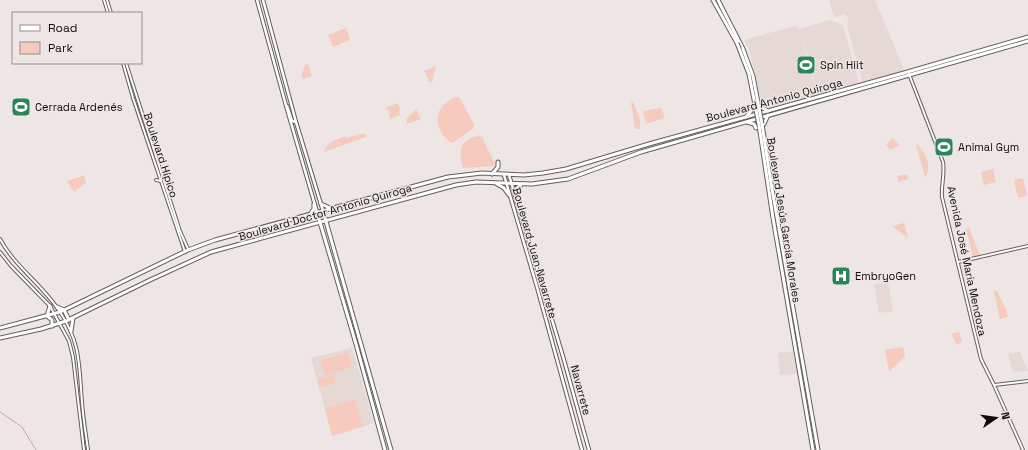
<svg xmlns="http://www.w3.org/2000/svg" width="1028" height="450" font-family="'Space Grotesk',sans-serif">
<rect width="100%" height="100%" fill="#ede6e5"/>
<!-- built -->
<g fill="#e6d8d4">
<polygon points="829,0 875,0 905,72 863,83 847,26 849,19 844,14 836,17 833,15"/>
<polygon points="830,20 839,23 844,29 859,84 818,96 809,59 799,29 818,96 766,110 762,105 755,73 749,50 744,40 798,25 799,29"/>
<polygon points="888,282 893,311 879,313 874,284"/>
<polygon points="352,348 374,423 332,436 311,358"/>
<polygon points="794,351 798,374 780,375 778,353"/>
<polygon points="1020,352 1028,371 1013,372 1008,354"/>
</g>
<!-- green -->
<g fill="#f6cabd">
<polygon points="346,28 350,40 333,47 328,35"/>
<polygon points="308,64 312,76 305,79 301,77 305,65"/>
<polygon points="436,66 432,82 428,82 427,81 429,80 424,71"/>
<path d="M455,97H459L474,124L473,129L452,143C442,138 435,124 439,112C441,105 449,100 455,97Z"/>
<polygon points="631,102 633,102 640,119 640,129 635,129"/>
<polygon points="398,103 400,109 400,115 390,119 388,109 386,110 386,108"/>
<polygon points="661,108 665,118 646,124 643,111"/>
<polygon points="416,109 421,119 407,124 406,118 408,117"/>
<path d="M360,134H365L366,137L324,152C327,142 336,140 345,136L346,138Z"/>
<path d="M478,136L482,137L495,164L494,166L463,168C458,152 459,140 478,136Z"/>
<polygon points="893,138 900,146 890,150 886,145"/>
<path d="M916,144C925,149 933,169 925,177Z"/>
<polygon points="993,169 996,182 984,185 981,172"/>
<polygon points="907,174 908,179 898,182 897,176"/>
<polygon points="84,175 86,183 74,192 67,181"/>
<polygon points="1023,178 1027,196 1018,198 1014,180"/>
<polygon points="904,223 908,238 892,226"/>
<polygon points="969,228 980,255 973,257 966,229"/>
<polygon points="994,291 997,291 1006,309 1008,317 1000,319"/>
<polygon points="959,332 962,342 957,345 951,334"/>
<polygon points="903,347 905,356 889,372 885,350"/>
<polygon points="348,353 352,367 325,375 321,360"/>
<polygon points="334,375 336,383 319,388 317,379"/>
<polygon points="355,400 363,426 332,436 325,408"/>
</g>
<g fill="none" stroke-linecap="round" stroke-linejoin="round">
<!-- stream -->
<polyline stroke="#d2a497" stroke-width="1" points="0,412 22,427 36,450"/>
<defs>
<g id="tertiary">
<polyline points="104,0 108,13"/>
<polyline points="107,0 111,13"/>
<polyline points="123,63 133,98 185,252"/>
<polyline points="126,63 180,231 188,249"/>
<path d="M909,74L943,162C945,174 941,185 942,197L981,359L994,385L1023,450"/>
<polyline points="156,180 161,181"/>
<path d="M0,239C15,267 43,285 60,312C81,343 79,366 82,402C83,418 86,434 88,450"/>
<polyline points="0,252 11,266 50,306 69,341 73,357 84,450"/>
<polyline points="958,262 1028,246"/>
<polyline points="994,385 1028,381"/>
</g>
<g id="secondary">
<polyline points="257,0 287,109 317,212"/>
<polyline points="263,0 296,122 323,211"/>
<polyline points="287,106 292,121 296,122"/>
<polyline points="504,175 537,287 582,450"/>
<polyline points="509,175 564,360 589,450"/>
</g>
<g id="primary">
<polyline points="713,0 737,43"/>
<polyline points="718,0 743,49"/>
<polyline points="761,107 768,111"/>
<polyline points="746,117 751,111 752,107"/>
<polyline points="747,122 754,124 756,128"/>
<polyline points="762,124 771,183 818,450"/>
<polyline points="764,124 768,115"/>
<polyline points="759,125 773,218 813,450"/>
<polyline points="492,174 498,167 498,162"/>
<polyline points="497,184 504,188 509,195"/>
<polyline points="516,196 516,189 521,185"/>
<polyline points="321,204 330,208"/>
<polyline points="323,211 391,450"/>
<polyline points="317,212 356,344 385,450"/>
<polyline points="311,213 314,209 314,204"/>
<polyline points="50,306 47,316 52,320 52,326"/>
<polyline points="57,307 64,310 69,320"/>
<polyline points="0,328 60,312 188,250 215,240 448,177 482,173 524,175 543,173 566,169 649,144 904,73 1028,37"/>
<polyline points="71,331 73,318"/>
<polyline points="0,338 41,329 66,321 150,280 211,252 456,185 476,182 532,184 568,179 641,152 1028,41"/>
</g>
</defs>
<!-- tertiary casing -->
<use href="#tertiary" stroke="#635e5c" stroke-width="4"/>
<!-- secondary casing -->
<use href="#secondary" stroke="#635e5c" stroke-width="4.5"/>
<!-- primary casing -->
<use href="#primary" stroke="#635e5c" stroke-width="5"/>
<!-- tertiary -->
<use href="#tertiary" stroke="#fff" stroke-width="2"/>
<!-- secondary -->
<use href="#secondary" stroke="#fff" stroke-width="2.5"/>
<!-- primary -->
<use href="#primary" stroke="#fff" stroke-width="3"/>
<defs>
<g id="primary-bridge">
<polyline points="737,43 749,74 759,125"/>
<polyline points="743,49 753,76 762,124"/>
</g>
</defs>
<!-- primary-bridge casing -->
<use href="#primary-bridge" stroke="#635e5c" stroke-width="5" stroke-linecap="butt"/>
<!-- primary-bridge -->
<use href="#primary-bridge" stroke="#fff" stroke-width="3"/>
</g>
<!-- icons -->
<defs>
<symbol id="stadium-square" viewBox="-11 -11 22 22"><rect x="-9" y="-9" width="18" height="18" rx="4" fill="#2b855b" stroke="#ede6e5"/><path d="M0-5a6.5 5 0 1 0 0 10a6.5 5 0 1 0 0-10ZM-3.5-1.8h7v3.6h-7Z" fill="#fff"/></symbol>
<symbol id="hospital-square" viewBox="-11 -11 22 22"><rect x="-9" y="-9" width="18" height="18" rx="4" fill="#2b855b" stroke="#ede6e5"/><path d="M-5-5h3v3.5h4V-5h3V5h-3V1.5h-4V5h-3Z" fill="#fff"/></symbol>
</defs>
<g fill-rule="evenodd">
<use href="#stadium-square" x="795" y="54" width="22" height="22"/>
<use href="#stadium-square" x="10" y="96" width="22" height="22"/>
<use href="#stadium-square" x="933" y="136" width="22" height="22"/>
<use href="#hospital-square" x="830" y="265" width="22" height="22"/>
</g>
<g text-anchor="middle" stroke-width="3" stroke-linejoin="round" paint-order="stroke">
<!-- poi labels -->
<g font-size="11" fill="#0f0d0c" stroke="#ede6e5" text-anchor="start">
<text x="820" y="69">Spin Hiit</text>
<text x="35" y="111">Cerrada Ardenés</text>
<text x="958" y="151">Animal Gym</text>
<text x="855" y="280">EmbryoGen</text>
</g>
<!-- street labels -->
<g font-size="11" fill="#0f0d0c" stroke="#ede6e5">
<text transform="translate(774 100) rotate(-15)" y="4">Boulevard Antonio Quiroga</text>
<text transform="translate(161 155) rotate(72)" y="4">Boulevard Hípico</text>
<text transform="translate(325 212) rotate(-16)" y="4">Boulevard Doctor Antonio Quiroga</text>
<text transform="translate(784 220) rotate(81)" y="4">Boulevard Jesús García Morales</text>
<text transform="translate(535 253) rotate(74)" y="4">Boulevard Juan Navarrete</text>
<text transform="translate(967 261) rotate(78)" y="4">Avenida José María Mendoza</text>
<text transform="translate(581 390) rotate(75)" y="4">Navarrete</text>
</g>
</g>
<!-- legend -->
<rect x="12" y="12" width="130" height="52" fill="#ede6e5" stroke="#948f8e"/>
<rect x="20" y="25" width="20" height="6" fill="#ffffff" stroke="#948f8e"/>
<text x="48" y="32" font-size="12" fill="#0f0d0c">Road</text>
<rect x="20" y="42" width="20" height="12" fill="#f6cabd" stroke="#948f8e"/>
<text x="48" y="52" font-size="12" fill="#0f0d0c">Park</text>
<!-- north arrow -->
<g transform="translate(996 418) rotate(77)" stroke="#ede6e5" stroke-width="3" paint-order="stroke">
<path d="M0-3L7 15L0 10L-7 15Z" fill="#0f0d0c"/>
<text y="-6" font-size="11" font-weight="bold" text-anchor="middle" fill="#0f0d0c">N</text>
</g>
</svg>
